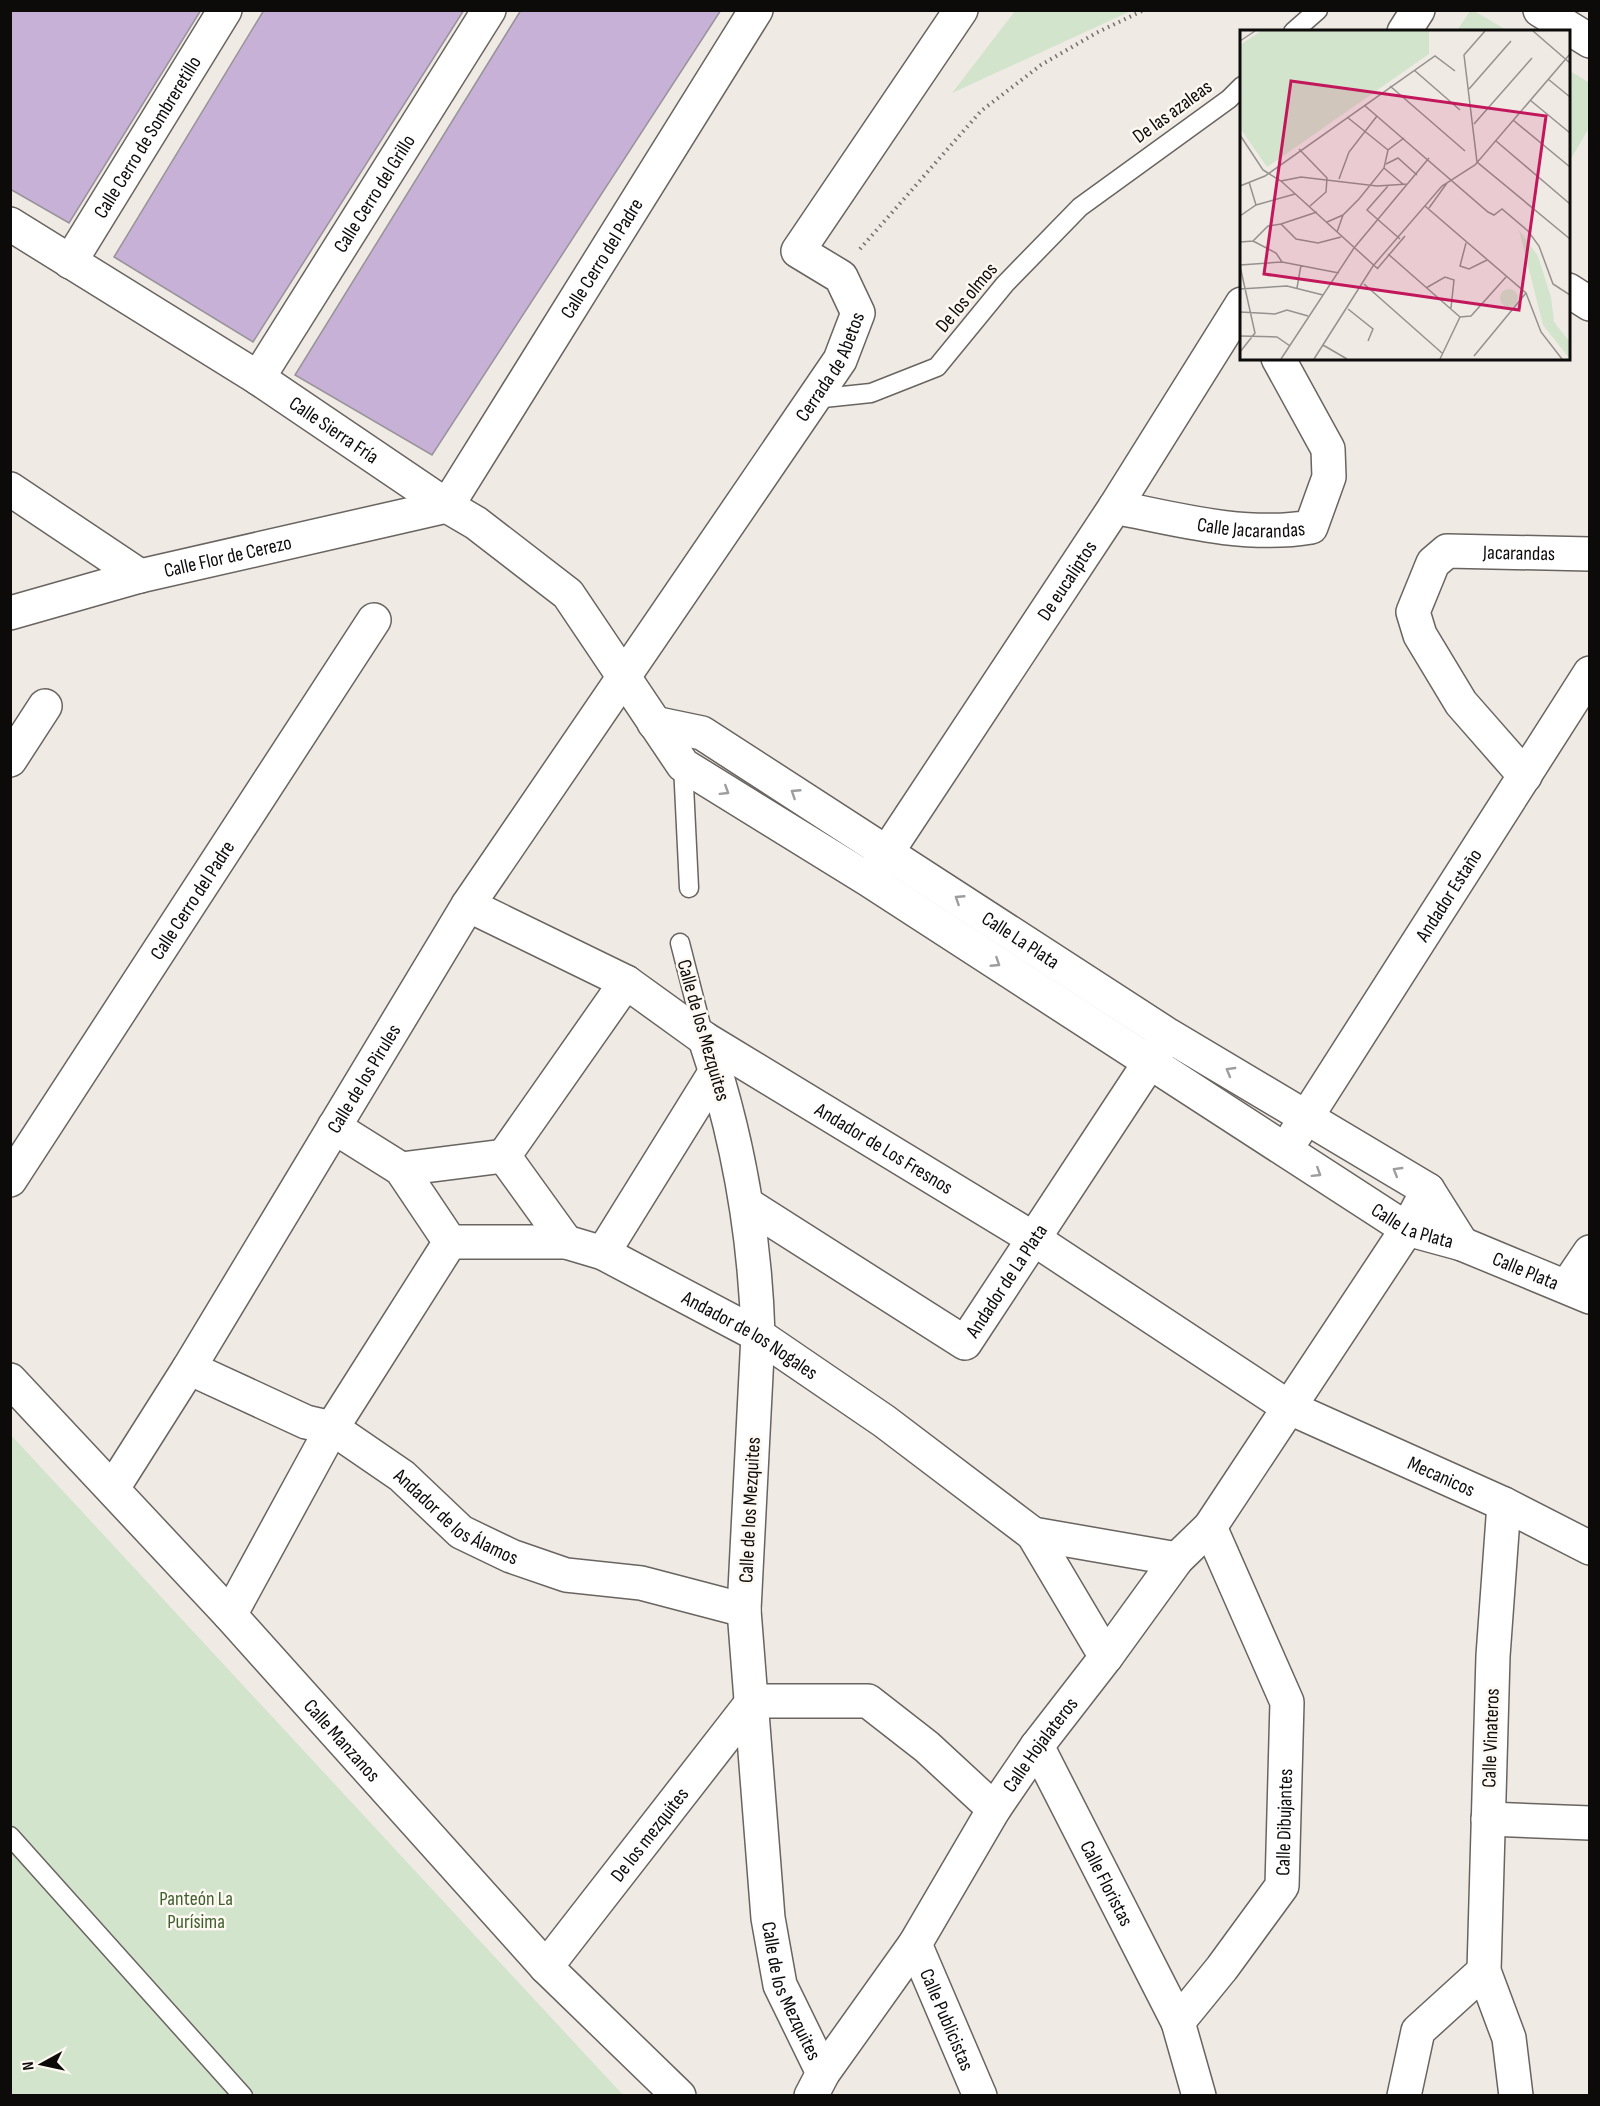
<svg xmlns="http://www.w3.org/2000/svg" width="1600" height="2106" font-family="'Sofia Sans Condensed',sans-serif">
<rect width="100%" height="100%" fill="#f0eae5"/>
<!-- green -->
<g fill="#d3e4cc">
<polygon points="1015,11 1015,10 1131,11 952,93"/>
<polygon points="1470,11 1474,11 1508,31 1457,31"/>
<polygon points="1568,70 1590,83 1589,128 1569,162"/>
<polygon points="11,1435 623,2095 11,2095"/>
</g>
<!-- building -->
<g fill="#c7b1d6" stroke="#979399" stroke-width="1.5">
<polygon points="10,10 201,10 69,223 10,189"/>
<polygon points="264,10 464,10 253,342 114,257"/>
<polygon points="521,10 721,10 432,455 295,375"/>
</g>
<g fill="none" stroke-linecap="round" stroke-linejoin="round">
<defs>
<g id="lane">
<polyline points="1293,32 1318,10"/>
<polyline points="814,399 871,393 937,367 1005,284 1080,207 1229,99 1242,86"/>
<polyline points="683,765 689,888"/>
<polyline points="680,943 704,1037"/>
<polyline points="10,1836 243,2096"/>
</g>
<g id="street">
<polyline points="1540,10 1590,41"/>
<polyline points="1404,32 1418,10"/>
<path id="s1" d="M10,224L258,378L447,506L476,523L568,594L683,765L869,880L1407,1229L1462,1244L1590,1297"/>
<path id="s2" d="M70,262L225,10"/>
<polyline points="1568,290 1590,304"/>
<path id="s3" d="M258,378L489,10"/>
<polyline points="10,489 140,576"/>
<path id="s4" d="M1115,507C1178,520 1247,538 1311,527L1329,477L1328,449L1278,358"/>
<path id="s5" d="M10,613L140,576L447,506L756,10"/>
<path id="s6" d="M654,723L702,733L1168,1035L1428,1190L1462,1244"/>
<polyline points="10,760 45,706"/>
<path id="s7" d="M1525,776L1461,703L1420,635L1413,612L1433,563L1447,551L1590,554"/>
<path id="s8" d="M876,869L1115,507L1242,304"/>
<path id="s9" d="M468,905L626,982L705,1039L1034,1239L1290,1408L1504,1504L1590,1548"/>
<path id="s10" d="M705,1039C738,1136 755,1233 758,1335L744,1610L768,1918L780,1985L823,2073"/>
<path id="s11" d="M334,1127L401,1169L450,1242H566L603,1253L758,1335L884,1421L1033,1534L1106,1657"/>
<path id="s12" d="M1295,1135L1590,673"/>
<polyline points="401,1169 504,1156"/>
<path id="s13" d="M10,1180L374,620"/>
<path id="s14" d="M748,1205L965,1343L1161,1045"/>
<polyline points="566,1242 504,1156 626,982"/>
<polyline points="603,1253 716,1071"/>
<polyline points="1567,1286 1590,1252"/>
<path id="s15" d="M189,1368L306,1422L332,1428L402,1476L461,1532L511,1556L566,1575L641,1583L744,1610"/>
<path id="s16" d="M10,1380L230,1615L546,1967L679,2096"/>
<path id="s17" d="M113,1488L189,1368L468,905L840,360L858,313L841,277L798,251L961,10"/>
<polyline points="1504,1504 1493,1656 1484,1971 1509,2038 1516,2096"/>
<polyline points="1033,1534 1177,1559"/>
<polyline points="230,1615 332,1428 450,1242"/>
<path id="s18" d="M1037,1746L1178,2022"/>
<polyline points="1488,1819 1590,1823"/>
<path id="s19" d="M915,1944L980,2096"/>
<path id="s20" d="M546,1967L753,1701H868L927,1747L994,1809"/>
<path id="s21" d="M811,2096L823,2073L915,1944L994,1809L1037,1746L1106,1657L1177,1559L1210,1527L1407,1229L1428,1190"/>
<path id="s22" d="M1199,2096L1178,2022L1222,1968L1282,1886L1287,1702L1210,1527"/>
<polyline points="1404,2096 1418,2031 1484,1971"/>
</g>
</defs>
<!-- lane casing -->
<use href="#lane" stroke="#696460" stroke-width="21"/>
<!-- street casing -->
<use href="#street" stroke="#696460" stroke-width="36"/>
<!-- path -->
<polyline stroke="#74706d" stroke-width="4" stroke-dasharray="1.5 4.5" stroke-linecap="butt" points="860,249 981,111 1041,65 1096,33 1144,10"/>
<!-- lane -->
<use href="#lane" stroke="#fff" stroke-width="18"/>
<!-- street -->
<use href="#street" stroke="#fff" stroke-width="33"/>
</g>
<!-- one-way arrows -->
<defs><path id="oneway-chevron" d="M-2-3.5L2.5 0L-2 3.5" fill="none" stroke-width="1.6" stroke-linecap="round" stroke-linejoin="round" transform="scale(1.5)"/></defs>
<g stroke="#9e9d9d">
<use href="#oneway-chevron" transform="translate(725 791) rotate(32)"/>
<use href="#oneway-chevron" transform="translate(795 793) rotate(-147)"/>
<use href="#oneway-chevron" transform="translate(959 899) rotate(-147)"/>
<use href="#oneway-chevron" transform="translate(996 963) rotate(33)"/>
<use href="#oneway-chevron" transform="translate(1230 1071) rotate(-150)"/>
<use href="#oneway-chevron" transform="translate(1397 1171) rotate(-149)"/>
<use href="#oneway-chevron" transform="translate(1317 1173) rotate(32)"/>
</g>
<g text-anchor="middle" stroke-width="5" stroke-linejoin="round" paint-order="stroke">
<!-- street labels -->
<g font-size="20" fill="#0d0b0a" stroke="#fdf8f2">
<text transform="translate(1172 111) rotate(-36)" y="7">De las azaleas</text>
<text dy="7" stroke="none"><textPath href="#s2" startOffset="147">Calle Cerro de Sombreretillo</textPath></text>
<text dy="7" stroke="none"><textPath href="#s3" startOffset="218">Calle Cerro del Grillo</textPath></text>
<text dy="7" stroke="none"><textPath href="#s5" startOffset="742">Calle Cerro del Padre</textPath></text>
<text transform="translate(966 297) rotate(-50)" y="7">De los olmos</text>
<text dy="7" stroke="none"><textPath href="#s17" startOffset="1332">Cerrada de Abetos</textPath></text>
<text dy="7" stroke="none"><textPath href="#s1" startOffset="384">Calle Sierra Fría</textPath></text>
<text dy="7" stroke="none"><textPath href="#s4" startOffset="138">Calle Jacarandas</textPath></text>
<text dy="7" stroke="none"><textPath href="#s7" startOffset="344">Jacarandas</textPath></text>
<text dy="7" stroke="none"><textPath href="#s5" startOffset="225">Calle Flor de Cerezo</textPath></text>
<text dy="7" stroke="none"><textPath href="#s8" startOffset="346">De eucaliptos</textPath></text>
<text dy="7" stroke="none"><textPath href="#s12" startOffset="285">Andador Estaño</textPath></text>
<text dy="7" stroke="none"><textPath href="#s13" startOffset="334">Calle Cerro del Padre</textPath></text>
<text dy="7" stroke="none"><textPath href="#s6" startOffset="429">Calle La Plata</textPath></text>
<text transform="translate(704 1030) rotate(74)" y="7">Calle de los Mezquites</text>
<text dy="7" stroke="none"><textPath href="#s17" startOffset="480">Calle de los Pirules</textPath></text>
<text dy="7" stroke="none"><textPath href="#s9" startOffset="483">Andador de Los Fresnos</textPath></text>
<text dy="7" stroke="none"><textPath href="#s1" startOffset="1740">Calle La Plata</textPath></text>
<text dy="7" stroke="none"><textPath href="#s1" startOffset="1862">Calle Plata</textPath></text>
<text dy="7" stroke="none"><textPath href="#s14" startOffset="332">Andador de La Plata</textPath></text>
<text dy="7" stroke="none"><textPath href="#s11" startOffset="490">Andador de los Nogales</textPath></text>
<text dy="7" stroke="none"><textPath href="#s9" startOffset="1131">Mecanicos</textPath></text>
<text transform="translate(749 1510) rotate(-87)" y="7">Calle de los Mezquites</text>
<text dy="7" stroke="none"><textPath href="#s15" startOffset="309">Andador de los Álamos</textPath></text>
<text transform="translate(1490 1738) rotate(-88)" y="7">Calle Vinateros</text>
<text dy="7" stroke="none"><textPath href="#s16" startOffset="490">Calle Manzanos</textPath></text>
<text dy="7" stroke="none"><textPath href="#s21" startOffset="420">Calle Hojalateros</textPath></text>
<text dy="7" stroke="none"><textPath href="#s22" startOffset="312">Calle Dibujantes</textPath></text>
<text dy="7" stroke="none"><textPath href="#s20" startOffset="168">De los mezquites</textPath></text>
<text dy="7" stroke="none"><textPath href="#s18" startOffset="154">Calle Floristas</textPath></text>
<text dy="7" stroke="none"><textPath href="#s10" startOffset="963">Calle de los Mezquites</textPath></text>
<text dy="7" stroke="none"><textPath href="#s19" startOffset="82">Calle Publicistas</textPath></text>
</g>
<!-- park labels -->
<g font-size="20" fill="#3d5f2d" stroke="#fdf8f2">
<text x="196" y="1905">Panteón La<tspan x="196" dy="23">Purísima</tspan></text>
</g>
</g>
<!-- overview -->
<g transform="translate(1240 30)">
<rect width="330" height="330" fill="#f0eae5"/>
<path d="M21,1H189V24L27,137L0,98V15ZM279,200L298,226L311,267L314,292L330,312V329L303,295ZM260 268a9 9 0 1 1 18 0a9 9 0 1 1-18 0Z" fill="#d3e4cc"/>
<path fill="none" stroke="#95918d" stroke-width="1.5" d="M245,1L224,25L237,132L330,209M293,1L330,33M0,11L15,1M174,40L220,80M308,49L330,67M150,56L225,121M229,59L271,11M290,70L330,103M124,75L248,182L254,185L262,179L288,201L299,216L313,254L330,265M107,87L148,120M273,90L330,137M234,94L292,28M0,105L23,140L41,151L138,239M256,111L330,174M59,119L87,148L86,162L70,176M146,134L158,128L177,145M144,138L164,155M99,149L109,122L137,86M41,151L61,147L137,156L168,154M9,152L16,175M0,156L25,146L195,26L215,41M148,156L127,180L160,209M185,176L286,263L301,302L322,329M189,178L207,153M0,186L16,175L55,164M87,192L103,185L119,169L144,138L148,120L164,108M41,194L77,182M97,202L103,185M13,211L36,223L42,232M0,212L13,211L28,196L41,194L56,209L78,213L101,207M226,213L220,236L229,239L247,230M148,224L220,287M0,235L42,232L99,243M0,236L15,303L0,322M137,239L165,206M124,254L202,323M57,258L61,235M186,258L205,247L214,250L211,278M0,259L47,256L83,265M108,279L133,299L128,311M0,282L35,284L47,280L68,286M220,287L231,286L266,247M0,306L37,307L50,316M83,315L107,329M234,326L286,263M41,329L114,218L189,128M74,329L133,236L202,156L235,135L330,24M200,329L220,287"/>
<path fill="#c2185b" fill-opacity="0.15" stroke="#c2185b" stroke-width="3" d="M51,51L306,86L279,280L24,244Z"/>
<rect width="330" height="330" fill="none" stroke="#0d0b0a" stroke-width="3"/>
</g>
<!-- border -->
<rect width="1600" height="2106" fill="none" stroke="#0d0b0a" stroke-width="24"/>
<!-- north arrow -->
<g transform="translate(42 2064) rotate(262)" stroke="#fdf8f2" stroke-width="4.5" paint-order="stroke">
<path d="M0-4.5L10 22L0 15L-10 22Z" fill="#0d0b0a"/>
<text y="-9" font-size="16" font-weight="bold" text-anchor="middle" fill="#0d0b0a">N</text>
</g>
</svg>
